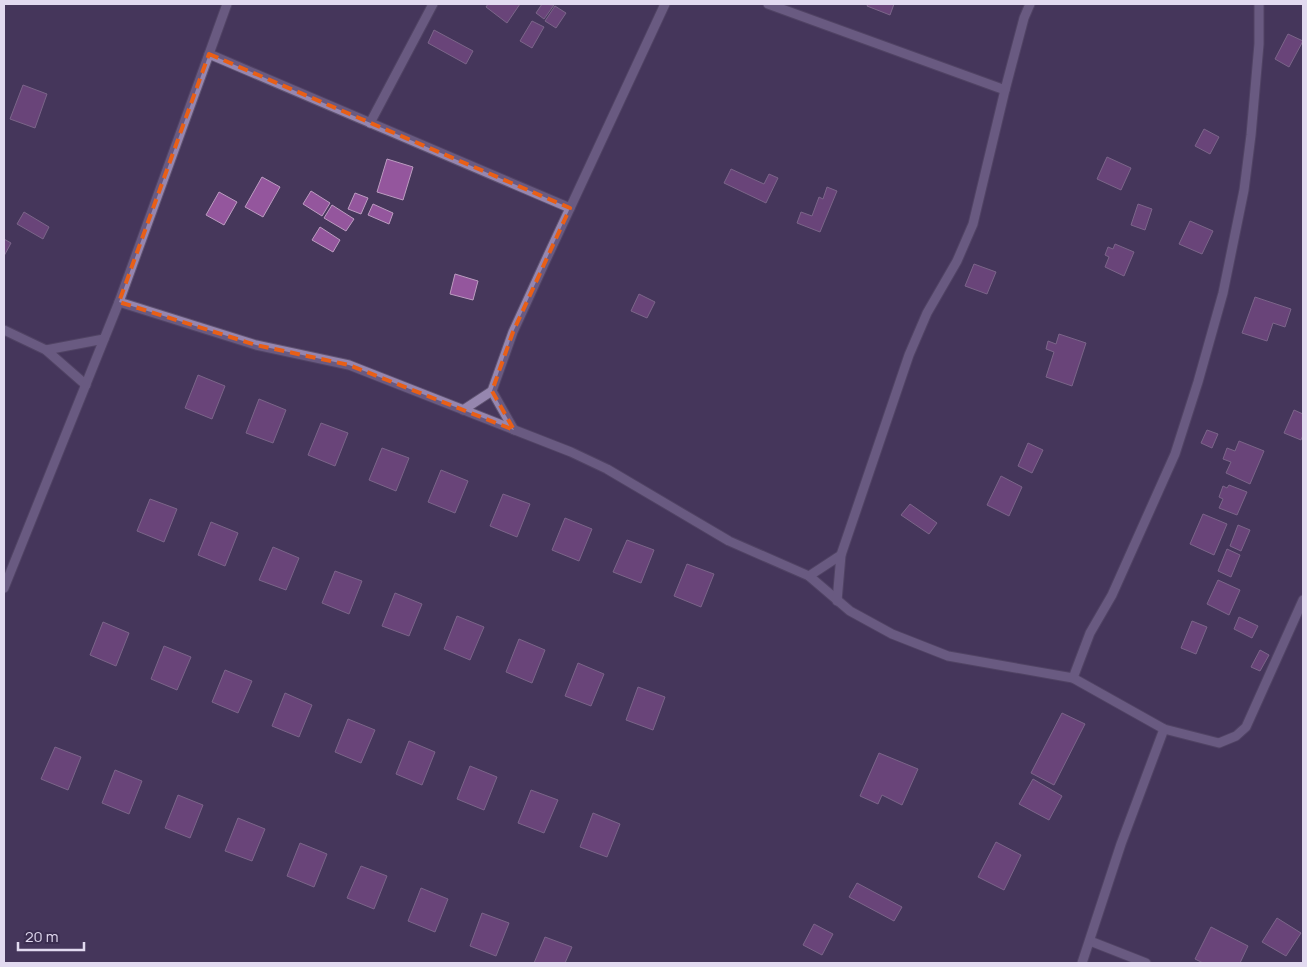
<svg xmlns="http://www.w3.org/2000/svg" width="1307" height="967" font-family="Manrope,sans-serif">
<rect width="100%" height="100%" fill="#46375b"/>
<!-- building -->
<g fill="#94569d" stroke="#bc9cc1">
<polygon points="488,4 520,4 507,23 486,7"/>
<polygon points="542,4 554,5 544,19 536,13"/>
<polygon points="868,4 894,4 890,15 867,6"/>
<polygon points="555,6 566,13 556,28 545,21"/>
<polygon points="532,21 544,27 532,48 520,41"/>
<polygon points="434,30 473,51 466,64 428,43"/>
<polygon points="1288,34 1303,41 1289,67 1275,59"/>
<polygon points="23,85 47,94 35,128 10,119"/>
<polygon points="1204,129 1219,137 1210,154 1195,146"/>
<polygon points="1107,157 1131,168 1121,190 1097,179"/>
<polygon points="387,159 413,167 403,200 377,192"/>
<polygon points="731,169 764,184 769,174 778,178 766,203 724,183"/>
<polygon points="262,177 280,187 263,217 245,207"/>
<polygon points="827,187 837,191 820,232 797,223 801,212 812,216 819,197 823,199"/>
<polygon points="311,191 330,203 322,216 303,204"/>
<polygon points="219,192 237,202 224,225 206,215"/>
<polygon points="355,193 368,198 361,214 348,209"/>
<polygon points="373,204 393,213 389,224 368,215"/>
<polygon points="1138,204 1152,209 1145,230 1131,225"/>
<polygon points="332,205 354,219 346,231 324,218"/>
<polygon points="24,212 49,227 43,239 17,224"/>
<polygon points="1190,221 1213,231 1202,254 1179,244"/>
<polygon points="320,227 340,240 333,252 312,240"/>
<polygon points="4,239 11,243 4,256"/>
<polygon points="1115,244 1134,252 1124,276 1105,267 1109,257 1105,255 1108,247 1113,249"/>
<polygon points="974,264 996,272 987,294 965,286"/>
<polygon points="455,274 478,281 473,300 450,294"/>
<polygon points="639,294 655,302 647,318 631,311"/>
<polygon points="1255,297 1291,309 1285,327 1273,323 1267,341 1242,333"/>
<polygon points="1059,334 1086,343 1072,386 1046,377 1054,352 1046,349 1048,341 1056,344"/>
<polygon points="198,375 225,386 212,419 185,408"/>
<polygon points="259,399 286,410 273,443 246,433"/>
<polygon points="1294,410 1303,414 1303,435 1301,440 1284,433"/>
<polygon points="321,423 348,433 335,466 308,455"/>
<polygon points="1207,430 1218,434 1212,448 1201,443"/>
<polygon points="1239,441 1264,451 1250,484 1226,473 1231,462 1223,459 1227,448 1235,451"/>
<polygon points="1028,443 1043,450 1032,473 1018,466"/>
<polygon points="382,448 409,458 396,491 369,480"/>
<polygon points="441,470 468,481 455,513 428,502"/>
<polygon points="1001,476 1022,487 1009,516 987,505"/>
<polygon points="1229,485 1247,492 1237,515 1219,508 1223,499 1219,497 1223,486 1227,488"/>
<polygon points="503,494 530,504 517,537 490,526"/>
<polygon points="150,499 177,509 164,542 137,531"/>
<polygon points="910,504 937,523 929,534 901,515"/>
<polygon points="1203,514 1227,524 1214,555 1190,544"/>
<polygon points="565,518 592,529 579,561 552,550"/>
<polygon points="211,522 238,533 225,566 198,555"/>
<polygon points="1238,525 1250,530 1241,551 1230,546"/>
<polygon points="627,540 654,550 641,583 613,572"/>
<polygon points="273,547 299,558 286,590 259,580"/>
<polygon points="1227,549 1240,555 1231,577 1218,571"/>
<polygon points="687,564 714,574 701,607 674,596"/>
<polygon points="335,571 362,581 349,614 322,603"/>
<polygon points="1218,580 1240,590 1229,615 1207,604"/>
<polygon points="395,593 422,604 409,636 382,626"/>
<polygon points="457,616 484,627 470,660 444,649"/>
<polygon points="1239,617 1258,626 1252,638 1234,629"/>
<polygon points="1192,621 1207,627 1196,654 1181,648"/>
<polygon points="103,622 129,633 116,666 90,655"/>
<polygon points="519,639 545,650 532,683 506,672"/>
<polygon points="164,646 191,657 177,690 151,679"/>
<polygon points="1260,650 1269,655 1260,671 1251,667"/>
<polygon points="578,663 604,674 591,706 565,696"/>
<polygon points="225,670 252,681 238,713 212,702"/>
<polygon points="638,687 665,697 653,730 626,720"/>
<polygon points="285,693 312,705 299,737 272,726"/>
<polygon points="1062,713 1085,724 1054,785 1031,773"/>
<polygon points="348,719 375,730 361,763 335,752"/>
<polygon points="409,741 435,752 422,785 396,774"/>
<polygon points="55,747 81,757 68,790 41,779"/>
<polygon points="879,753 918,769 902,805 882,795 878,804 860,796"/>
<polygon points="470,766 497,777 484,810 457,799"/>
<polygon points="115,770 142,781 129,814 102,803"/>
<polygon points="1033,779 1062,796 1049,820 1019,804"/>
<polygon points="531,790 558,800 544,833 518,823"/>
<polygon points="178,795 203,805 190,838 165,828"/>
<polygon points="593,813 620,824 607,857 580,847"/>
<polygon points="238,818 265,829 252,861 225,851"/>
<polygon points="996,842 1021,855 1004,890 978,877"/>
<polygon points="300,843 327,854 314,887 287,876"/>
<polygon points="361,866 387,876 374,909 347,898"/>
<polygon points="857,883 902,907 894,921 849,897"/>
<polygon points="421,888 448,899 435,932 408,921"/>
<polygon points="482,913 509,923 496,956 470,946"/>
<polygon points="1277,918 1301,933 1286,956 1262,942"/>
<polygon points="814,924 833,934 822,955 803,945"/>
<polygon points="1211,927 1248,946 1240,963 1203,963 1195,959"/>
<polygon points="545,937 572,947 565,963 534,963"/>
</g>
<g fill="none" stroke-linecap="round" stroke-linejoin="round">
<defs>
<g id="minor">
<polyline points="768,4 1005,90"/>
<polyline points="209,54 227,4"/>
<polyline points="370,123 433,4"/>
<polyline points="119,302 256,345 349,365 571,452 607,469 729,541 809,576 850,611 892,634 948,656 1073,678 1164,729 1219,743 1236,736 1246,727 1303,600"/>
<polyline points="4,330 46,350 86,385"/>
<polyline points="46,350 104,339"/>
<polyline points="492,391 514,430"/>
<polyline points="463,410 492,391 513,332 545,262 665,4"/>
<polyline points="809,576 841,555"/>
<polyline points="4,588 119,302 209,54 570,208"/>
<polyline points="837,601 841,555 909,355 927,313 957,261 973,224 1005,90 1024,18 1030,4"/>
<polyline points="1073,678 1090,633 1112,595 1175,454 1198,382 1223,293 1244,190 1251,135 1259,44 1259,4"/>
<polyline points="1090,941 1146,963"/>
<polyline points="1082,963 1121,844 1164,729"/>
</g>
</defs>
<!-- minor casing -->
<use href="#minor" stroke="#5f5371" stroke-width="11"/>
<!-- minor -->
<use href="#minor" stroke="#9686af" stroke-width="9"/>
</g>
<!-- marked area -->
<path d="M0 0H1307V967H0ZM209,54L570,208L513,332L492,391L514,430L349,365L256,345L119,302Z" fill="#46375b" fill-opacity=".55" fill-rule="evenodd"/>
<path fill="none" stroke="#e85f17" stroke-width="4" stroke-dasharray="10 6" stroke-linejoin="round" d="M209,54L570,208L513,332L492,391L514,430L349,365L256,345L119,302Z"/>
<!-- border -->
<rect width="1307" height="967" fill="none" stroke="#e2daf0" stroke-width="10"/>
<!-- scale -->
<path d="M18 942v8h66v-8" fill="none" stroke="#e2daf0" stroke-width="2.5"/>
<text x="25" y="942" font-size="15" fill="#e2daf0" stroke="#3b2d50" stroke-width="4" paint-order="stroke">20 m</text>
</svg>
